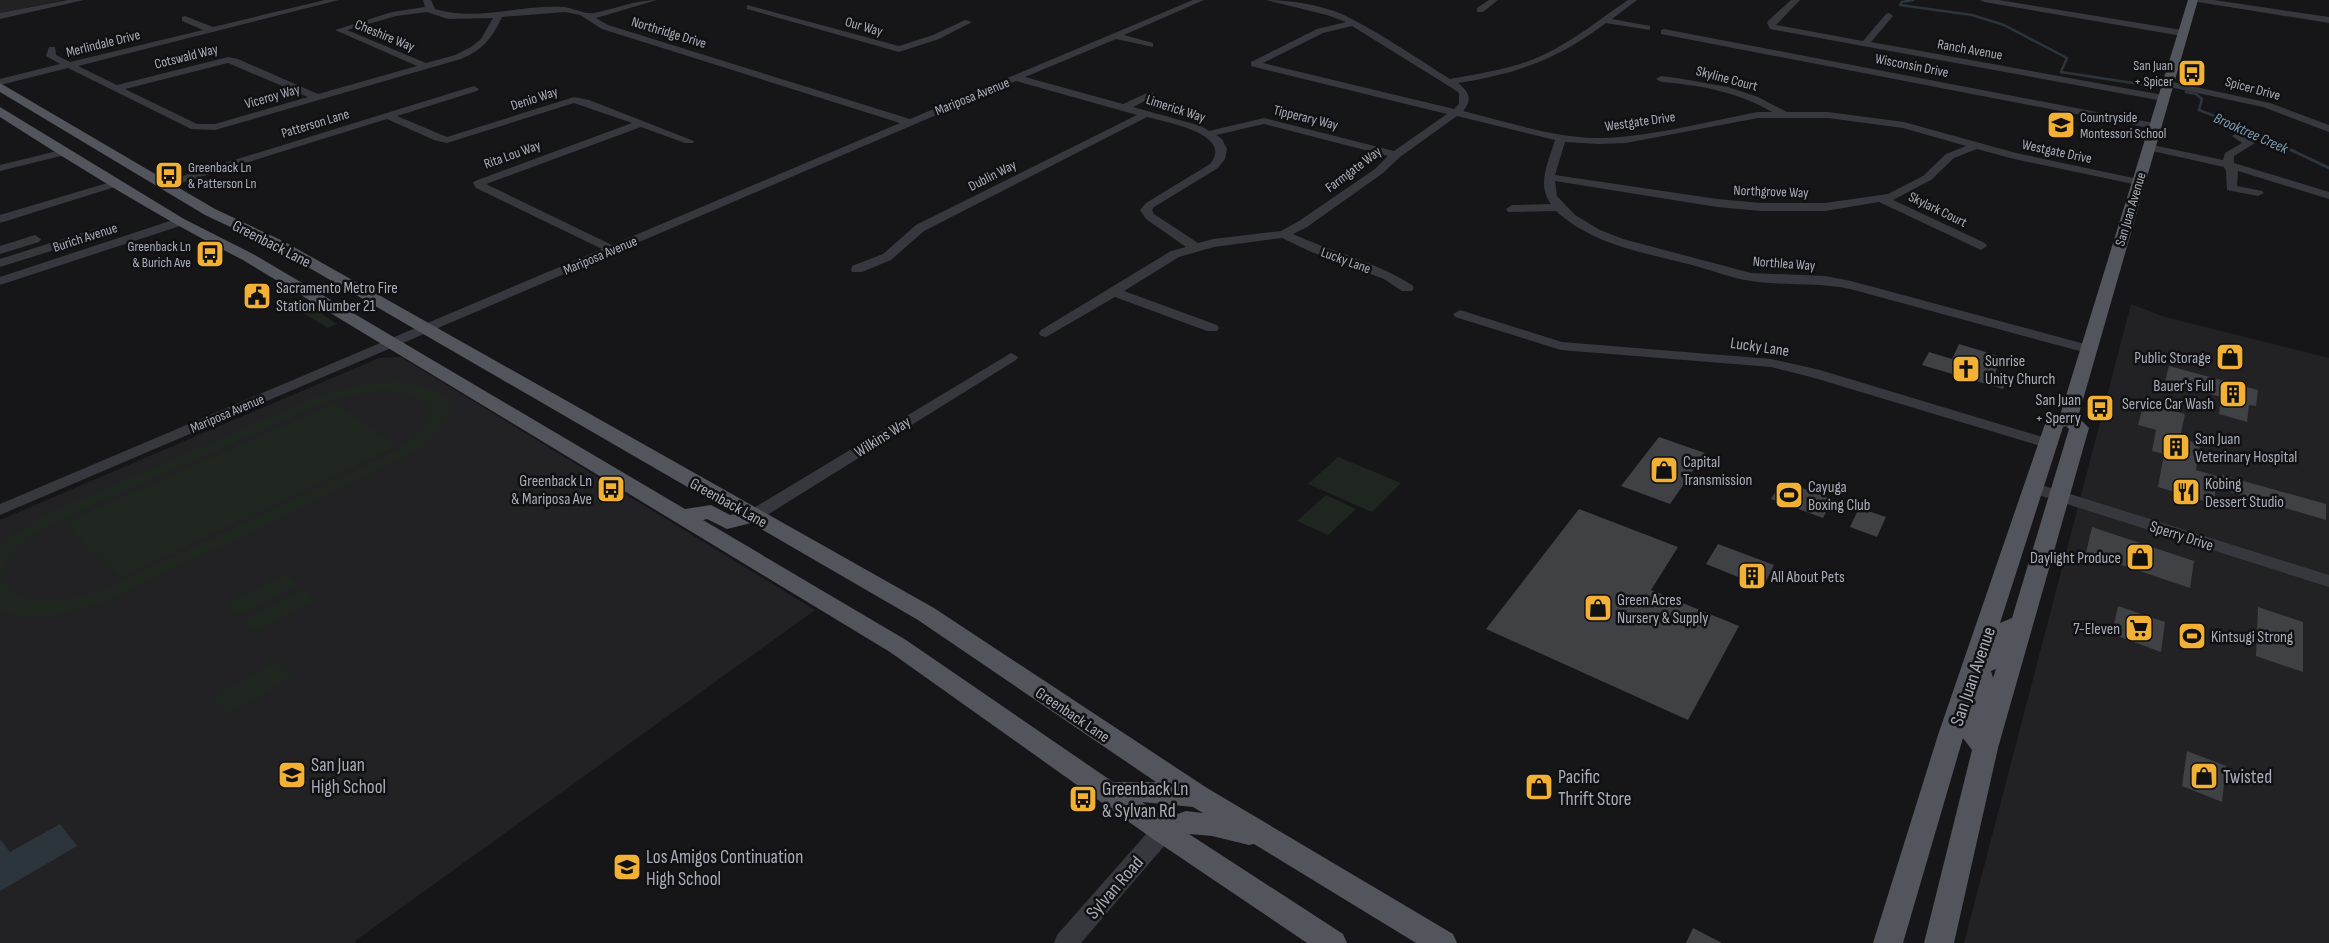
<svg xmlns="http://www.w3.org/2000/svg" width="2329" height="943" font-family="'Sofia Sans Condensed',sans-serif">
<rect width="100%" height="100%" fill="#161618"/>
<!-- built -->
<g fill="#222225">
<polygon points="0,0 65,0 0,13"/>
<polygon points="2131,304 2165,317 2329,358 2329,943 1964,943"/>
<polygon points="401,357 815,610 355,941 356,943 0,943 0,520 379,358"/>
</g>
<!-- green -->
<g fill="#1e261f" fill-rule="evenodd">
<polygon points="314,309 337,324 328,328 300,311"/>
<path d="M395,381C417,382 433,388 451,402C449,427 428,442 408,456L110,600C75,613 36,623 0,611V544L44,515L320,395L357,385ZM372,391C391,390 422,390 431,411L424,428L397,450L100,591C71,599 20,612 2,578C6,553 30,537 51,524L329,401Z"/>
<polygon points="335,403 397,446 120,578 63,523"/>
<polygon points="1338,457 1401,483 1372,512 1308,484"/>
<polygon points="1326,495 1356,509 1328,535 1297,521"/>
<polygon points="286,574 298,584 237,616 224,605"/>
<polygon points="303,588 316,600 255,632 241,621"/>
<polygon points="278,660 295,676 227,714 211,698"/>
</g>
<!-- water -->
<polygon fill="#2c353c" points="60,824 77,846 0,891 0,839 10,852"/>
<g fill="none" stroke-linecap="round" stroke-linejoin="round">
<!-- stream-far1 -->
<g stroke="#2c353c" stroke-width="2.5">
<polyline points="1913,0 1902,2 1900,5 1972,15 2004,25 2067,58 2061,72 2146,85"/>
<polyline points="2186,92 2196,94 2202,99 2199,110 2240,126 2294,151"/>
</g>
<!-- stream -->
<polyline stroke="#2c353c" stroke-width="3" points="2291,150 2329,168"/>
</g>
<!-- building -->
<g fill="#404145">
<polygon points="1959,344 2002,357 1995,373 2008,377 2003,389 1922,365 1929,352 1952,359"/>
<polygon points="2169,366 2258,390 2256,406 2249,405 2247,422 2219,414 2221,397 2165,381"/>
<polygon points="2144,402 2185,414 2180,438 2200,444 2196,470 2217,476 2214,504 2158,487 2164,454 2152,451 2156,430 2138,425"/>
<polygon points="1659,437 1705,453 1670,504 1621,486"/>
<polygon points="2222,475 2326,504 2326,520 2220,489"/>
<polygon points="1782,481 1833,499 1823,518 1771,499"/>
<polygon points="1859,508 1886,517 1877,537 1850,527"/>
<polygon points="1579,509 1678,547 1651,590 1739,626 1688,720 1486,629"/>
<polygon points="2092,527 2194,561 2190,588 2086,553"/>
<polygon points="1718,544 1774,565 1763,587 1706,564"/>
<polygon points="2118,606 2165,622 2161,652 2112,634"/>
<polygon points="2258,607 2303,622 2303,672 2256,656"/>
<polygon points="2187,751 2226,766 2222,802 2182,786"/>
<polygon points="1693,928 1722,943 1686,943"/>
</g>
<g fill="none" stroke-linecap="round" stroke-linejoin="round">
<!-- minor -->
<g fill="#37383d" fill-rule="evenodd">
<polygon points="68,0 84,0 0,19 0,13"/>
<path d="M325,0H339L78,66L117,85L228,57L238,59L318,94L417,66L335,30L392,12L425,7L423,0H431L435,9C478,22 520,4 564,7C573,8 586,15 594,13C615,9 635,0 657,0L596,18L608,25L910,119L1193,0H1204L1124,35L1153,43V47L1116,39L1025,77L1123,104L1147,93H1153V97L1133,107L1201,126L1209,131L1264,118L1394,151L1447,114L1251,66V62L1317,29L1346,22L1327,15L1266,0C1293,0 1328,6 1352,19C1385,36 1418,59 1450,79C1477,74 1504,70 1529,61C1566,47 1596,22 1628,0H1637L1612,19L1650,26V30L1606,23C1556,60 1519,73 1458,83C1469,92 1473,99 1463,111C1508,122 1554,138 1601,138C1652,137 1708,121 1758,112H1772C1738,92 1700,85 1661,82L1656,79L1661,76L1677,78L1728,87L1758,97L1787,112H1828L1904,122L2016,153L2138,179L2144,182L2138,185L2014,159L1977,149L1954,158L1931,180L1893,200L1985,243L1987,246L1981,250L1879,202L1825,211H1761L1717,207L1555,181L1557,196L1575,215L1600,230L1623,239L1751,273L1825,276L1851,281L2092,346L2094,349L2087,353L1850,289C1817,282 1784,286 1751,281C1731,278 1711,270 1692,265C1645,253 1593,245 1556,211L1508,212L1506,209L1512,205L1551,204C1536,184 1549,161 1555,140L1457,116L1400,157L1383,173L1307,227L1293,234C1332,252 1376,262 1412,285L1414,288L1412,291H1402L1384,279L1309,251L1282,238L1214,247L1179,257L1124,291L1217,325L1219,328L1217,331H1207L1115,297L1046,337L1041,336L1039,333L1041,330L1171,251L1186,247L1146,219L1140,210L1146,203L1210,164C1235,134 1165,122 1147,117L924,231L891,260L862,272H852L851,269L852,266L883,254L916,225L1137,115L1016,81L0,515V504L602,249L476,188L473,183L475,181L632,123L574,103L447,143L434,140L387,119L168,187H160L158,185L160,183L474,86L479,89L477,91L397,116L447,137L574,97L589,100L694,141L693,143H685L641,127L486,184L612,245L900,123L602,29L580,15L565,12L502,17C492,38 483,50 461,59L215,130L191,129L68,68L0,85V79L60,64L46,56L49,47H55L56,55L70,62L203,30L182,21V17L185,16L213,27ZM427,12L448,19L493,18L481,39L471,47L455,55L426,63L347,30L396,16ZM1352,26L1452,88L1459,93V104L1454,109L1263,63L1323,33ZM228,63L308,97L215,124H197L125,89ZM1758,118H1828L1903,128L1966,146L1946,154L1923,176L1888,194L1825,203H1761L1717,199L1555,175L1565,142L1599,144L1626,143ZM1264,124L1388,156L1375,169L1299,221L1281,231L1213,239L1198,243L1154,214L1152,210L1154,207L1218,168L1225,159L1227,149L1222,139L1216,135Z"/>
<polygon points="1489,0 1498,0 1483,12 1477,12 1477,8"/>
<polygon points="1791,0 1800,0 1776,25 1863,41 1886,14 1889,13 1893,16 1871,42 2163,95 2168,98 2163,101 1770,29 1767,23 1768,21"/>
<polygon points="1980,0 1999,0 2182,30 2186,33 2182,36 1984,2"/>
<polygon points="2194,0 2214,0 2329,17 2329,23 2198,2"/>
<polygon points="747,5 899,46 933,35 965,20 972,22 939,39 899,52 747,9"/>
<polygon points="1664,29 2154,123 2159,126 2154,129 1661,34 1661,30"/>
<polygon points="2168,81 2270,103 2329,125 2329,132 2263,107 2165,86 2165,82"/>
<polygon points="2237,133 2255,143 2234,156 2234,163 2329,192 2329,199 2238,171 2237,186 2262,191 2264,193 2258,196 2227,190 2226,171 2224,167 2148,150 2143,147 2148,144 2223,160 2225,153 2242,143 2232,136"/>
<polygon points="65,149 70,152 69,154 0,171 0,165"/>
<polygon points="114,181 118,182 120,184 118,186 0,223 0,215"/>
<polygon points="179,218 183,219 185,222 183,225 0,285 0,277"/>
<polygon points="98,228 104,232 102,235 0,267 0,259"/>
<polygon points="35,235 41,239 39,242 0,254 0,246"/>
<polygon points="1460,310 1562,342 1771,359 1820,370 2056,441 2058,444 2056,447 2044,447 1811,377 1771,367 1561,350 1455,317 1453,314"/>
<polygon points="1011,353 1018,357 1016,360 759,520 747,520 744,516 747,512"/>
<polygon points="2035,483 2329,575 2329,587 2029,492 2027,488 2029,484"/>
<polygon points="1163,822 1171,824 1174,831 1171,838 1081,943 1054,943 1057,935 1155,824"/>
</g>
<!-- major -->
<g fill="#53555c" fill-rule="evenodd">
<path d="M2188,0H2198L2078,417L2089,428L1998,748L1954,943H1924L1972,750L1963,738L1903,943H1873L1938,735L2045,424L2048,420L2060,415ZM2066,426L2069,429L2012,618L2000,623L2063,427ZM1996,669L1993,678L1991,671Z"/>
<path d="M0,83L215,209L285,242L934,608L1207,788L1453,934L1457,943H1416L1254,844L1249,845L1212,836L1189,834L1343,934L1347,943H1307L1153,839L890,652L243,260C158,217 80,168 0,117V107L184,219L253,254L685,509L711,505L730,515L734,514L275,248L205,215L0,92ZM707,519L727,529L751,523L918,620L1156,782H1113L906,640L703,520ZM1142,802L1193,807L1203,813L1186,811L1166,818Z"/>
</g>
</g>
<!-- icons -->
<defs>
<symbol id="bus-square" viewBox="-11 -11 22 22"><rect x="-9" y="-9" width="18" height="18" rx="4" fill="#f2b134" stroke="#111113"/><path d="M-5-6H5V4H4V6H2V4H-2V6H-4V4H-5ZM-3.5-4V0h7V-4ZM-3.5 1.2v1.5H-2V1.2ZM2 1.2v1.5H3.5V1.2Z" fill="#111"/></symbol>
<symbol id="school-square" viewBox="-11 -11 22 22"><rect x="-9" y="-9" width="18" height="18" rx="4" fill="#f2b134" stroke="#111113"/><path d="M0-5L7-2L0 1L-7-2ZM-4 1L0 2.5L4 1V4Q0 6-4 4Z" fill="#111"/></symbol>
<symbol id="civic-square" viewBox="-11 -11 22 22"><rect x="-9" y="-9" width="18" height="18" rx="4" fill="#f2b134" stroke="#111113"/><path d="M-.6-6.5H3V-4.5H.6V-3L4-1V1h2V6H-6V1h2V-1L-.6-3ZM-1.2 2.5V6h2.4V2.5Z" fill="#111"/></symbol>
<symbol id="shop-square" viewBox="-11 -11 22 22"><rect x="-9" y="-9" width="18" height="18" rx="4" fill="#f2b134" stroke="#111113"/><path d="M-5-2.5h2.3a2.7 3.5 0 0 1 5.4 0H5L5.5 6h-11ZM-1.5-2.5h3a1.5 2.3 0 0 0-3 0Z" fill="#111"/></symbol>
<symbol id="church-square" viewBox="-11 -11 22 22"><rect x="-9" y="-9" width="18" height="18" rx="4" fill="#f2b134" stroke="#111113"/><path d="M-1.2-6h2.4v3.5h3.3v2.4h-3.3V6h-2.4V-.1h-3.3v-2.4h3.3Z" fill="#111"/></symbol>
<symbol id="building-square" viewBox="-11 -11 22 22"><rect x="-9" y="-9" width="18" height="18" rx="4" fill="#f2b134" stroke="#111113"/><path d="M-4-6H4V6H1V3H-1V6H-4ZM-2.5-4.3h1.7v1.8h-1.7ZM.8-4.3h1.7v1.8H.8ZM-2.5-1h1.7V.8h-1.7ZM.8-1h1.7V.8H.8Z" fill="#111"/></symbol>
<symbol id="restaurant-square" viewBox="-11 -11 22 22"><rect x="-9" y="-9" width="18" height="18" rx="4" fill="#f2b134" stroke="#111113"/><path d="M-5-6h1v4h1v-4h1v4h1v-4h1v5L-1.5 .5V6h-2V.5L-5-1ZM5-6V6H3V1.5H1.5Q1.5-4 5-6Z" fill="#111"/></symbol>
<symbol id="stadium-square" viewBox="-11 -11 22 22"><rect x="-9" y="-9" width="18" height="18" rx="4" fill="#f2b134" stroke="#111113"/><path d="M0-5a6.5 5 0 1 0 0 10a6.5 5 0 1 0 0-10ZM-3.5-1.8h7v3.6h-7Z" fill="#111"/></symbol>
<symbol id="supermarket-square" viewBox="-11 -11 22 22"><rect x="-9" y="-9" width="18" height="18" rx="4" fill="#f2b134" stroke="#111113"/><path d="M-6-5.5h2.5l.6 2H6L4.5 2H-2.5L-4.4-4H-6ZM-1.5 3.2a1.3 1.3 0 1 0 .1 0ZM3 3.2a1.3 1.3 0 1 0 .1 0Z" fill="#111"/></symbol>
</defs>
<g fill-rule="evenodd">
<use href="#bus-square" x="2176" y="57" width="32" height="32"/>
<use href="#school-square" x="2045" y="109" width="32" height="32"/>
<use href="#bus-square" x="153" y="159" width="32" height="32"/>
<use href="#bus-square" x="194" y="238" width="32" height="32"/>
<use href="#civic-square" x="241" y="280" width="32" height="32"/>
<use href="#shop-square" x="2214" y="341" width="32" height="32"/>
<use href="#church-square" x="1950" y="353" width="32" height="32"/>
<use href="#building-square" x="2217" y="378" width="32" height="32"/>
<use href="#bus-square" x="2084" y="392" width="32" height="32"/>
<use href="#building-square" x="2160" y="431" width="32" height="32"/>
<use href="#shop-square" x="1648" y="454" width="32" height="32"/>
<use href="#bus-square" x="595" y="473" width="32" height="32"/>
<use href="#restaurant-square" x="2170" y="476" width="32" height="32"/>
<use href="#stadium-square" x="1773" y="479" width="32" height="32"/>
<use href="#shop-square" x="2124" y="541" width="32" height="32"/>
<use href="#building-square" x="1736" y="560" width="32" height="32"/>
<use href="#shop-square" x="1582" y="592" width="32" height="32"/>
<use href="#supermarket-square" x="2123" y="612" width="32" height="32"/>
<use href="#stadium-square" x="2176" y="620" width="32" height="32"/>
<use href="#school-square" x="276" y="759" width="32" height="32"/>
<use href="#shop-square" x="2188" y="760" width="32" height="32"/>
<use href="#shop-square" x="1523" y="771" width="32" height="32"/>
<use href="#bus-square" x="1067" y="783" width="32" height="32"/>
<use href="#school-square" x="611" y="851" width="32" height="32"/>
</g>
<g text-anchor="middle" stroke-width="5" stroke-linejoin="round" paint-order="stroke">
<!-- far-street labels -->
<g font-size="14" fill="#a8adb8" stroke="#111113">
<text transform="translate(864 26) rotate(16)" y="5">Our Way</text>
<text transform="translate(669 32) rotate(17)" y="5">Northridge Drive</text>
<text transform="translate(385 35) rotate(22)" y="5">Cheshire Way</text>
<text transform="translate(103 43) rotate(-14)" y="5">Merlindale Drive</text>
<text transform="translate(1970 49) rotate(10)" y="5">Ranch Avenue</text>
<text transform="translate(186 56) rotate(-14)" y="5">Cotswald Way</text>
<text transform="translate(1912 65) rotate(11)" y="5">Wisconsin Drive</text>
<text transform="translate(1727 78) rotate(15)" y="5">Skyline Court</text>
<text transform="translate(2253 88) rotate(15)" y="5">Spicer Drive</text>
<text transform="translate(272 96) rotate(-16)" y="5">Viceroy Way</text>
<text transform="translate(972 96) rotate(-22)" y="5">Mariposa Avenue</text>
<text transform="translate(534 98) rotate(-18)" y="5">Denio Way</text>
<text transform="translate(1176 108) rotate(18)" y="5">Limerick Way</text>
<text transform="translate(1306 117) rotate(14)" y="5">Tipperary Way</text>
<text transform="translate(1640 121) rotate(-8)" y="5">Westgate Drive</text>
<text transform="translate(315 123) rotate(-17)" y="5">Patterson Lane</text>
<text transform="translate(2057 151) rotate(12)" y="5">Westgate Drive</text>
<text transform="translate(512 154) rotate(-20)" y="5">Rita Lou Way</text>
<text transform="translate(1353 169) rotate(-37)" y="5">Farmgate Way</text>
<text transform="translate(992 175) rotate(-27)" y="5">Dublin Way</text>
<text transform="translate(1771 191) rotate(2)" y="5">Northgrove Way</text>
<text transform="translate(1938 209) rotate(26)" y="5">Skylark Court</text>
<text transform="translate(2130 209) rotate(-73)" y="5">San Juan Avenue</text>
<text transform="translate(85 237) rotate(-18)" y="5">Burich Avenue</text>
<text transform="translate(600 255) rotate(-23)" y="5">Mariposa Avenue</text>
<text transform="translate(1346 260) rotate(20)" y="5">Lucky Lane</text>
<text transform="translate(1784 263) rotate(4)" y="5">Northlea Way</text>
<text transform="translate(227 413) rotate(-23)" y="5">Mariposa Avenue</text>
</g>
<!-- far-poi labels -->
<g font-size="14" fill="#a8adb8" stroke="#111113" text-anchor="end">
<text x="2173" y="70">San Juan<tspan x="2173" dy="16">+ Spicer</tspan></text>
<text x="2080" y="122" text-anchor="start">Countryside<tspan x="2080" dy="16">Montessori School</tspan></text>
<text x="188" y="172" text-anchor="start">Greenback Ln<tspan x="188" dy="16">&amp; Patterson Ln</tspan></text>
<text x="191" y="251">Greenback Ln<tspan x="191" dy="16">&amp; Burich Ave</tspan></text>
</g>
<!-- far-water labels -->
<g font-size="15" font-style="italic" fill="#7f9bb3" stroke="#111113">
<text transform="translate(2251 133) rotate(24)" y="5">Brooktree Creek</text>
</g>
<!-- street labels -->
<g font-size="16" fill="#a8adb8" stroke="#111113">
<text transform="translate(272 243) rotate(27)" y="6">Greenback Lane</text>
<text transform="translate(1760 346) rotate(8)" y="6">Lucky Lane</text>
<text transform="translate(882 436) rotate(-32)" y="6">Wilkins Way</text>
<text transform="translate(729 502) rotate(29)" y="6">Greenback Lane</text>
<text transform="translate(2182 535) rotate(18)" y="6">Sperry Drive</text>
<text transform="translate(1073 714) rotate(34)" y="6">Greenback Lane</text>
</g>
<!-- poi labels -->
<g font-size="16" fill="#a8adb8" stroke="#111113" text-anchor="start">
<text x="276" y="293">Sacramento Metro Fire<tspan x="276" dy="18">Station Number 21</tspan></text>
<text x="2211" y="363" text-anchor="end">Public Storage</text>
<text x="1985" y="366">Sunrise<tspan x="1985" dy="18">Unity Church</tspan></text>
<text x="2214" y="391" text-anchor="end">Bauer's Full<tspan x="2214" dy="18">Service Car Wash</tspan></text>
<text x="2081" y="405" text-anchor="end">San Juan<tspan x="2081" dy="18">+ Sperry</tspan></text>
<text x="2195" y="444">San Juan<tspan x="2195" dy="18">Veterinary Hospital</tspan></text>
<text x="1683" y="467">Capital<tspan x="1683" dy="18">Transmission</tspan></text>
<text x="592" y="486" text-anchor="end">Greenback Ln<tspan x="592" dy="18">&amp; Mariposa Ave</tspan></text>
<text x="2205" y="489">Kobing<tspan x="2205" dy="18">Dessert Studio</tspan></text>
<text x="1808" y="492">Cayuga<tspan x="1808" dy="18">Boxing Club</tspan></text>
<text x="2121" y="563" text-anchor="end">Daylight Produce</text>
<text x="1771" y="582">All About Pets</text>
<text x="1617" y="605">Green Acres<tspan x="1617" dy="18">Nursery &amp; Supply</tspan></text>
<text x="2120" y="634" text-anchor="end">7-Eleven</text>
<text x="2211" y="642">Kintsugi Strong</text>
</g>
<!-- near-street labels -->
<g font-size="19" fill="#a8adb8" stroke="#111113">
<text transform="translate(1972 676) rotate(-71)" y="7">San Juan Avenue</text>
<text transform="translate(1114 887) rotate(-49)" y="7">Sylvan Road</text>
</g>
<!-- near-poi labels -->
<g font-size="19" fill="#a8adb8" stroke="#111113" text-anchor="start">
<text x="311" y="771">San Juan<tspan x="311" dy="22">High School</tspan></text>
<text x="1558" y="783">Pacific<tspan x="1558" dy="22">Thrift Store</tspan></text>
<text x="2223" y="783">Twisted</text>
<text x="1102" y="795">Greenback Ln<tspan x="1102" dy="22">&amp; Sylvan Rd</tspan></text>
<text x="646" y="863">Los Amigos Continuation<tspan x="646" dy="22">High School</tspan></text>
</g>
</g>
</svg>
